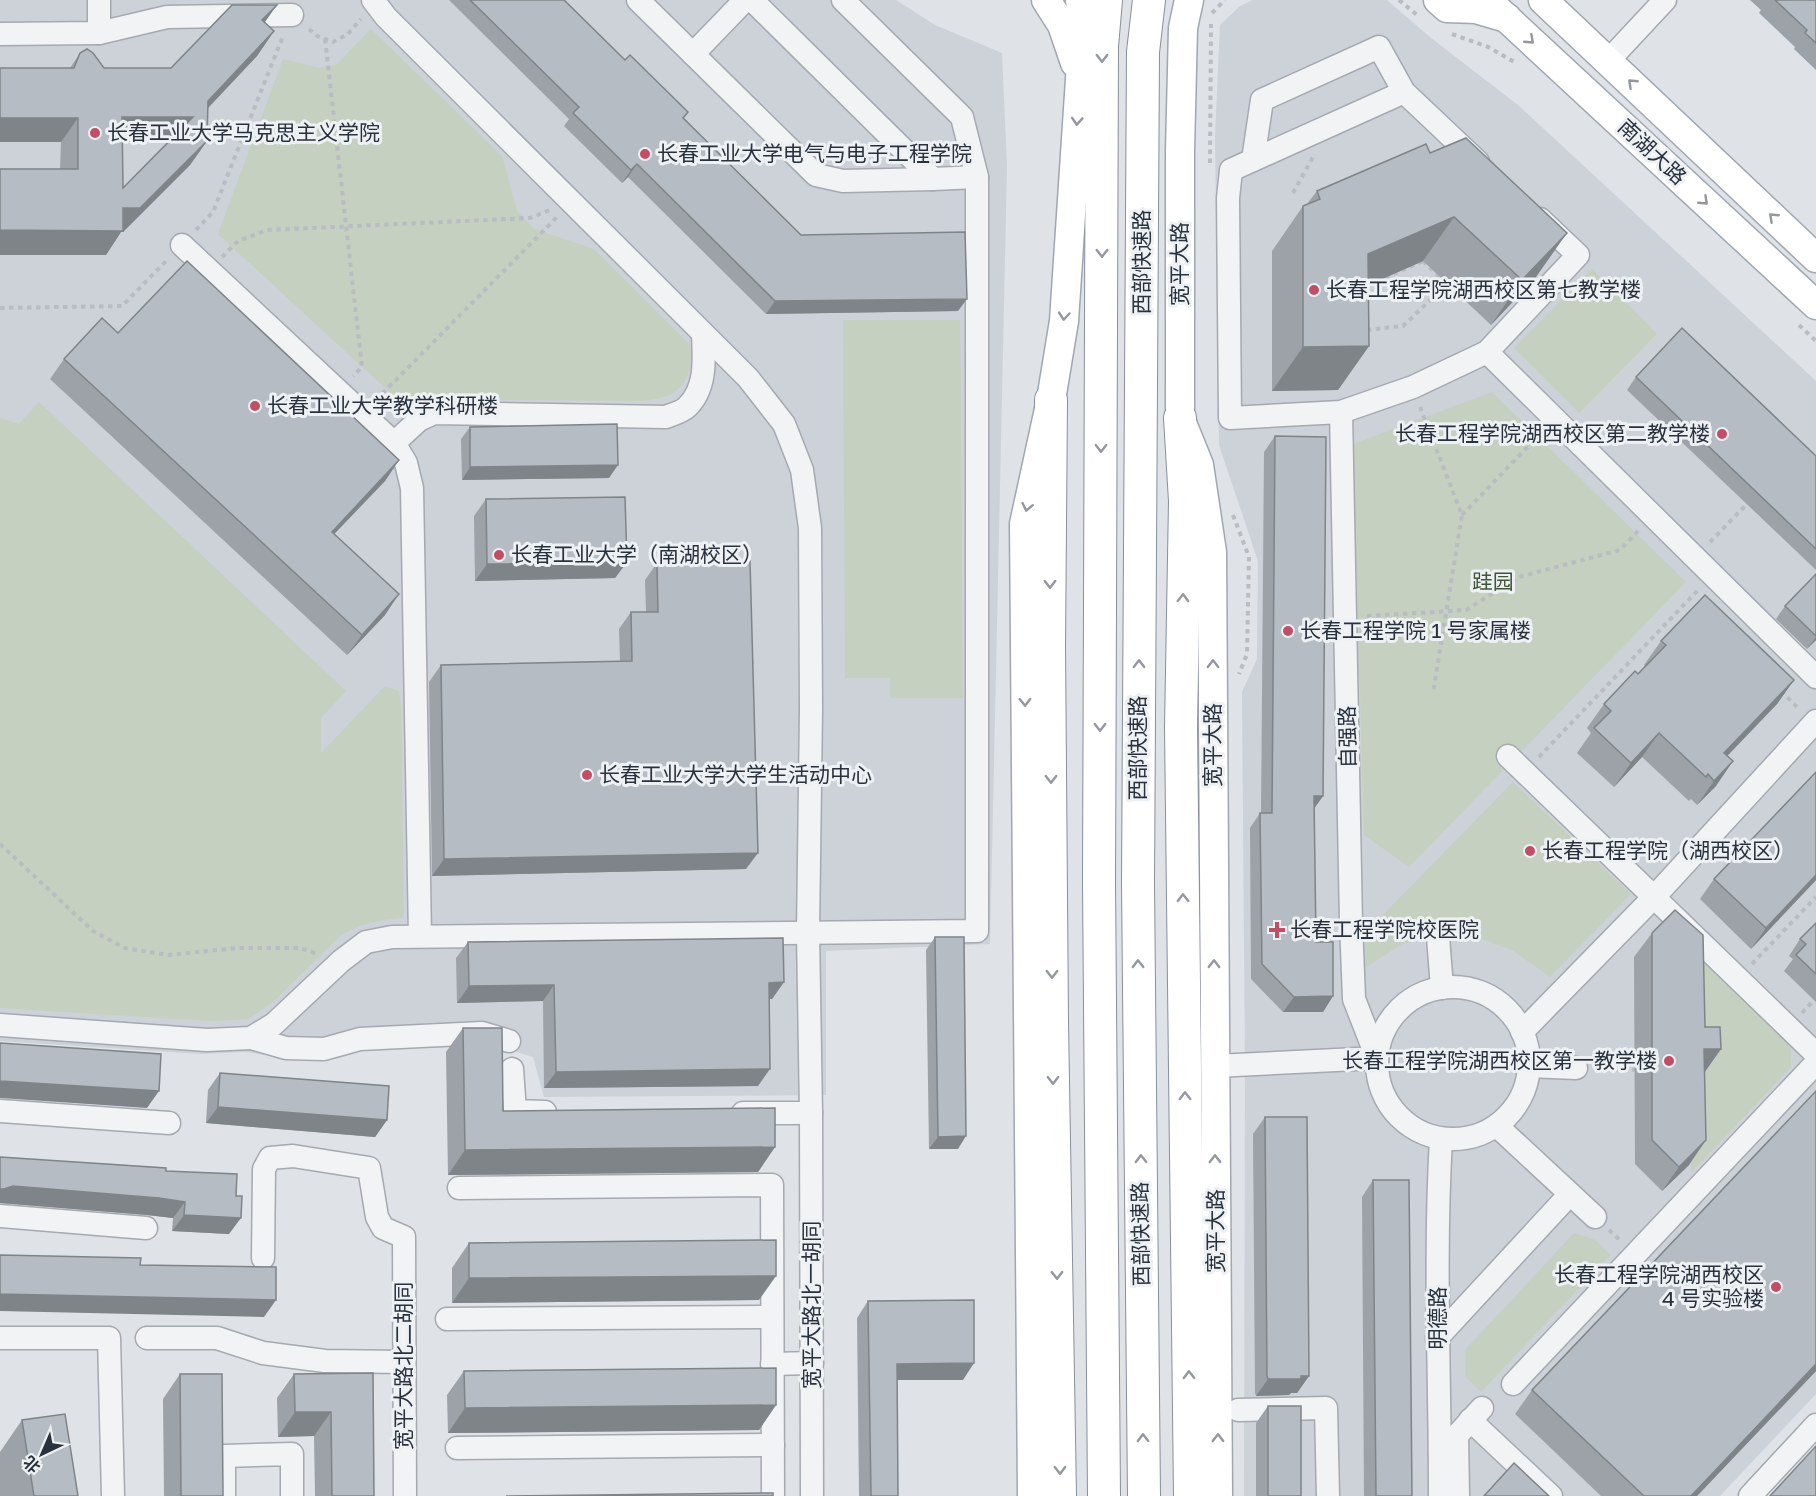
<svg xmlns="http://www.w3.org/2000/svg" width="1816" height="1496" font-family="'Golos Text','Noto Sans SC',sans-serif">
<rect width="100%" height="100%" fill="#dfe2e7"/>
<!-- built -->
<g fill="#cdd1d8">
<polygon points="0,0 896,0 935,25 1002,53 1007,166 990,944 826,951 826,1095 544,1097 533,1057 494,1045 356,1049 279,1057 245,1052 201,1054 0,1041"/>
<polygon points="1253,0 1387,0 1431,38 1518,105 1816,381 1816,1394 1720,1496 1244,1496 1245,1065 1242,692 1257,659 1258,561 1219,445 1215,136 1220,25 1240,6"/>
</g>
<!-- green -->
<g fill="#c5d0c0">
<path d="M371,29L502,156L517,211L534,229L594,249L690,345C693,363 690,381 673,393C666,398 653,399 645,401L397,399L218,234L283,59L320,68L336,65Z"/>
<polygon points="1592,269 1657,334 1579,413 1514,348"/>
<polygon points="843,320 960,320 963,698 890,698 890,678 845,678"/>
<polygon points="1492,392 1686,582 1409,867 1364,835 1353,444"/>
<polygon points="39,402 346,691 321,718 321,753 385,686 399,691 401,708 404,912 402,918 376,921 359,926 341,935 273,1002 248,1019 212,1021 0,1008 0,418 19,424"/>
<polygon points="1513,782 1631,894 1550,977 1512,950 1476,937 1438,937 1402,944 1365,968 1365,933"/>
<polygon points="1663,922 1791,1047 1791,1067 1691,1173 1689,1075 1705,1075 1705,1049"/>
<polygon points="1574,1233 1595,1240 1610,1255 1481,1392 1465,1376 1466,1349"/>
</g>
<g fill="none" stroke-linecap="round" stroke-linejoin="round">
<defs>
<g id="minor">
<polyline points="99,0 99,33"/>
<polyline points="373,0 386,17 748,378 784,424 802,470 810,528 811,709 808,933 811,1113 812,1496"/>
<polyline points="638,0 816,175 843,181 933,179"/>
<polyline points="752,0 933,179 977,177"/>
<polyline points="0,34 99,33 167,17 292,15"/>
<polyline points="693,54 745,0"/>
<polyline points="1608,61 1665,0"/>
<polyline points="1404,92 1231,170 1228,198 1230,418 1341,412 1413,387 1487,352 1578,255 1540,219"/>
<polyline points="1253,160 1262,100 1379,47 1404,92 1478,162"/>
<polyline points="182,245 394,443 406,463 412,488 420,936"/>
<polyline points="1487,352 1816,677"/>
<path d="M394,443L419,420L434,413L666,417C673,414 682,412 687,407C707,388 704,358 703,334"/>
<polyline points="1508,756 1816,1054"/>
<polyline points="1438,937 1442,988"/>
<circle cx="1453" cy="1063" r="76"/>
<polyline points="0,1025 207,1040 251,1038 274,1024 341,961 366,942 392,937 977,931 977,177 962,117 843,0"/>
<polyline points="1522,1032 1655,896 1816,721"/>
<polyline points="251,1038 286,1048 324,1049 360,1039 482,1033 509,1041"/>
<polyline points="1215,1066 1377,1058 1354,999 1351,923 1341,412"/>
<polyline points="1529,1066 1576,1068"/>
<polyline points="512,1069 515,1111 545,1112"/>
<polyline points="0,1111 169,1123"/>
<polyline points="743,1113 811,1113"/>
<polyline points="1497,1126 1595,1217"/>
<polyline points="459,1188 772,1185 773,1496"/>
<polyline points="0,1216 146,1228"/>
<polyline points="263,1258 264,1169 270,1158 293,1156 369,1168 377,1217 383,1228 404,1237 405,1496"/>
<polyline points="447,1319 772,1317"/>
<polyline points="0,1338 109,1338 113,1496"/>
<polyline points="147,1338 217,1338 263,1353 325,1361 404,1362"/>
<polyline points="1437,1338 1570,1194"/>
<polyline points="772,1364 812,1363"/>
<polyline points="1513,1384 1816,1063"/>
<polyline points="1238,1410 1326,1408 1328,1496"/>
<polyline points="1470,1420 1551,1496"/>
<polyline points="1457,1435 1458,1496"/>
<polyline points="457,1448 773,1445"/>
<polyline points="1440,1454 1482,1408"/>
<polyline points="224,1496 224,1456 292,1454 292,1496"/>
<path d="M1440,1496C1440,1377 1434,1258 1441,1139"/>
<polyline points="1750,1496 1816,1425"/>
</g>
<g id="major">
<polyline points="1046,0 1062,25 1075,63"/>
<polyline points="1189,0 1183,28 1180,151 1180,418 1199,465 1212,552 1218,1496"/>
<polyline points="1438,0 1447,8 1476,9 1507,18"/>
<polyline points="1487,0 1816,305"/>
<polyline points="1543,0 1816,258"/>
<polyline points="1032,1496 1024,524 1051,400 1064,321 1080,79 1083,23 1080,0"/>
</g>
<g id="highway">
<polyline points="1051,400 1049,646 1052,1022 1060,1496"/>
<polyline points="1180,418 1185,501 1181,728 1190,1496"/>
<polyline points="1104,1496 1099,882 1102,46 1106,0"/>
<polyline points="1144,1496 1138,883 1143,52 1149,0"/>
</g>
</defs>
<!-- minor casing -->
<use href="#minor" stroke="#a5a9b0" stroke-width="25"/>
<!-- major casing -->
<use href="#major" stroke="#9fa7b1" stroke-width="31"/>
<!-- highway casing -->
<use href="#highway" stroke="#87909c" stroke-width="34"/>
<!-- path -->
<g stroke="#b9bdc1" stroke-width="4" stroke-dasharray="4.5 4.5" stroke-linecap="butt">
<polyline points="1399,0 1417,15"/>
<polyline points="1212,13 1225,0"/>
<polyline points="309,29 317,36 333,42 348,34 361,19"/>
<polyline points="1452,34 1488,47 1516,63"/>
<polyline points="325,39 362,367 353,376"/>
<polyline points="1210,163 1211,24"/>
<polyline points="1293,193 1313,157"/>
<polyline points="196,230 213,212 283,36"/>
<polyline points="222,257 238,241 267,230 530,218 550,210"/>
<polygon points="1423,261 1447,284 1403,326 1366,330 1338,330 1337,299"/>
<polyline points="0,308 122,306 168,259"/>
<polyline points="1799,325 1816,341"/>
<polyline points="376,400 558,216"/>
<polyline points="1420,407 1462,515 1433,693"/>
<polyline points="1233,515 1249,557 1247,654 1239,674"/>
<polyline points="1462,515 1541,433"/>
<polyline points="1710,542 1747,504"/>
<polyline points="1367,616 1466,610 1519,577 1620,550 1638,531"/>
<polyline points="1781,691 1799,709"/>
<polyline points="1539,757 1699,589"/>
<polyline points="0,844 93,931 125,948 168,955 238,948 300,948 318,954"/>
<polyline points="1752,964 1816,897"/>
<polyline points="1802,1013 1816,998"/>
<polyline points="1596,1068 1635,1070"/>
<polyline points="1609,1230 1621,1241"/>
</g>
<!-- minor -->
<use href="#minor" stroke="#f1f3f5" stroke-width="22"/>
<!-- major -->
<use href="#major" stroke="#fff" stroke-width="28"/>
<!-- highway -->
<use href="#highway" stroke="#fff" stroke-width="32"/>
</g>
<!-- wall -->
<g fill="#9da2a8" fill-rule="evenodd">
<polygon points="449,0 564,0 625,60 688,112 684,118 801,235 958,311 766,314 628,177 622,183 564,126 569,119"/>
<polygon points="1750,0 1816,0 1816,70 1794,49 1795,47 1759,13 1761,10"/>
<path d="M265,22L274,31L257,56L208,108L207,141L190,165L123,232H121L106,255H0V169H60L61,142H0V68H70L80,53L104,68H171ZM169,141L123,188L122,142Z"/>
<polygon points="1430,153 1536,277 1491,325 1423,261 1369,285 1369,346 1338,390 1272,391 1272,251 1303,206 1307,204 1317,191"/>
<polygon points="118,333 399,460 385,481 334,534 385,615 347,655 50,379 64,359"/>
<polygon points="1636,377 1816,456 1816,570 1627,390"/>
<polygon points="470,427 609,478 462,480 461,439"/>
<polygon points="1275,436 1323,796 1314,809 1316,942 1333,996 1323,1012 1283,1012 1251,979 1250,828 1260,813 1261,813 1264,452"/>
<polygon points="486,499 627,562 615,578 475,581 474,516"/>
<polygon points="657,563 746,869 432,876 429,682 441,665 620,661 619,629 631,612 646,612 645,580"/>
<polygon points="1816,574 1816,640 1807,649 1776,619 1785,606"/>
<polygon points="1661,641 1794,680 1777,704 1727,756 1716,786 1697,805 1691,799 1689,801 1642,757 1614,787 1577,753 1591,733 1587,728 1604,704 1638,674 1645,666 1644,665"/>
<polygon points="1816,772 1816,880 1751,949 1700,899 1714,879"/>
<polygon points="1816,923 1816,1002 1784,971 1793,959 1789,956 1800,939"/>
<polygon points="1652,933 1705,1027 1721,1049 1704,1073 1689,1165 1662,1191 1635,1164 1634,957"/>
<polygon points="935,937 958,1149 929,1149 926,950"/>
<polygon points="468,942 784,982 772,999 769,999 758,1086 544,1088 543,1001 457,1003 456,958"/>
<polygon points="463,1028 503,1111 775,1147 758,1172 448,1175 446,1052"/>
<polygon points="220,1073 387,1120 375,1137 206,1123 208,1090"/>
<polygon points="1816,1091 1816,1371 1697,1496 1601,1496 1515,1414 1532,1390"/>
<polygon points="1265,1117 1309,1376 1297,1393 1291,1393 1289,1395 1256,1396 1255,1393 1253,1134"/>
<polygon points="0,1157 166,1171 229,1234 172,1231 173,1218 147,1215 1,1203"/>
<polygon points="1373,1180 1412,1496 1364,1496 1362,1197"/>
<polygon points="469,1243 759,1300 452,1303 452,1268"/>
<polygon points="868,1301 963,1380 897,1380 898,1496 859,1496 857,1318"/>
<polygon points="464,1371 776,1405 759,1430 448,1433 447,1395"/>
<polygon points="373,1373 374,1496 315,1496 314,1436 278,1437 277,1398 294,1374"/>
<polygon points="180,1374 223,1496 164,1496 163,1399"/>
<polygon points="1268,1406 1301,1496 1256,1496 1256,1423"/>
<polygon points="22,1420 78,1496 0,1496 0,1452"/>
</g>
<!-- shaded-wall -->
<g fill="#7f8488">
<polygon points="277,5 260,29 262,20"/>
<polygon points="274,31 257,56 191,126 208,101"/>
<polygon points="122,117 193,117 176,141 105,142"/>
<polygon points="0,118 78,118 61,142 0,142"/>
<polygon points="207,141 190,165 123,232 121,232 106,255 0,255 0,230 123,208"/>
<polygon points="637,164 628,177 622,183 631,170"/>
<polygon points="1454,217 1423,261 1337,299 1368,254"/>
<polygon points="1567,233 1536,277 1491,325 1522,280"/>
<polygon points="967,299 958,311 766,314 775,301"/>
<polygon points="1369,346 1338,390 1272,391 1303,347"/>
<polygon points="399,460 385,481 317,552 332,532"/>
<polygon points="618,465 609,478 462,480 470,467"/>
<polygon points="627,562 615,578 475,581 487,564"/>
<polygon points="399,594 385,615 347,655 362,635"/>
<polygon points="1816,637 1816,640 1807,649"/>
<polygon points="1794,680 1777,704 1709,775 1724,753"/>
<polygon points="1659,733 1642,757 1614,787 1631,763"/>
<polygon points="1733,761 1716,786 1697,805 1714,781"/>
<polygon points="1314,796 1323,796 1312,811"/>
<polygon points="758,853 746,869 432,876 444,859"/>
<polygon points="1816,875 1816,880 1751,949 1766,928"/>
<polygon points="784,982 772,999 757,999 769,983"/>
<polygon points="554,985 543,1001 457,1003 469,986"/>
<polygon points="1333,996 1323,1012 1283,1012 1294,997"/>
<polygon points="1704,1049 1721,1049 1704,1073"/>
<polygon points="770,1069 758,1086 544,1088 556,1072"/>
<polygon points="0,1081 159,1091 147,1108 0,1098"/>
<polygon points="218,1107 387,1120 375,1137 206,1123"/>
<polygon points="966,1136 958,1149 929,1149 938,1137"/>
<polygon points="1706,1140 1689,1165 1662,1191 1679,1167"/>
<polygon points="775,1147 758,1172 448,1175 465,1150"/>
<polygon points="13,1186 159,1198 185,1202 173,1218 147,1215 0,1203 0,1189"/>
<polygon points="184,1215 241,1218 229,1234 172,1231"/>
<polygon points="776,1276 759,1300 452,1303 469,1278"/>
<polygon points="0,1294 276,1300 264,1317 0,1311"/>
<polygon points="974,1363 963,1380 885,1380 897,1364"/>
<polygon points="1816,1364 1816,1371 1697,1496 1691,1496"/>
<polygon points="1301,1376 1309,1376 1297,1393 1291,1393 1289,1395 1256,1396 1268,1379"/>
<polygon points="776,1405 759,1430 448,1433 465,1408"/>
<polygon points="295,1412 331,1412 314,1436 278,1437"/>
</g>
<!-- building -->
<g fill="#b6bcc3" stroke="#7f8488" stroke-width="1.5" fill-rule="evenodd">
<polygon points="470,0 564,0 625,60 630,55 688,112 683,118 801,235 965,232 967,299 775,301 637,164 631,170 573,113 579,107"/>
<polygon points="1775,0 1816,0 1816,43 1805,33 1807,30"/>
<path d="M232,5H277L262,20L274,31L208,101L207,141L140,208H123V231L0,230V169H78V118H0V68H74L80,53L87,49L93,53L104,68H171ZM122,117H193L123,188Z"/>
<polygon points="1466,138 1567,233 1522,280 1454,217 1368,254 1369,346 1303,347 1303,206 1320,199 1317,191 1426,144 1430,153"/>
<polygon points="187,261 399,460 332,532 399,594 362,635 64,359 102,318 118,333"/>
<polygon points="1682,328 1816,456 1816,549 1636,377"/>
<polygon points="617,424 618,465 470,467 470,427"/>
<polygon points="1275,436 1326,437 1323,796 1314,796 1316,942 1333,942 1333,996 1294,997 1262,964 1260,813 1272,813"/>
<polygon points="625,497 627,562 487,564 486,499"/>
<polygon points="750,561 758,853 444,859 441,665 632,661 631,612 658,612 657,563"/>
<polygon points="1816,574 1816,636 1785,606"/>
<polygon points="1705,595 1794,680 1724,753 1733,761 1714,781 1708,774 1706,777 1659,733 1631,763 1594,728 1611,711 1604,704 1635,671 1638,674 1666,645 1661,641"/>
<polygon points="1816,772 1816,875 1766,928 1714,879"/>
<polygon points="1675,910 1703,935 1705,1027 1720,1027 1721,1049 1704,1049 1706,1140 1679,1167 1652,1140 1652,933"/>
<polygon points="1816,923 1816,974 1796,955 1806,944 1800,939"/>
<polygon points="935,937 964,937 966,1136 938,1137"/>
<polygon points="783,938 784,982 769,983 770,1069 556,1072 554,985 469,986 468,942"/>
<polygon points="463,1028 502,1028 503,1111 775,1108 775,1147 465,1150"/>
<polygon points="0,1043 161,1054 159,1091 0,1081"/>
<polygon points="220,1073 389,1086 387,1120 218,1107"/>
<polygon points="1816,1091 1816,1364 1691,1496 1644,1496 1532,1390"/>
<polygon points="1265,1117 1307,1117 1309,1376 1301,1376 1301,1379 1268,1379 1267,1376"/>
<polygon points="0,1157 166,1168 166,1171 237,1174 236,1196 242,1196 241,1218 184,1215 185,1202 159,1198 13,1186 4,1189 0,1189"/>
<polygon points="1373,1180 1409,1180 1412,1496 1376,1496"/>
<polygon points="776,1240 776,1276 469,1278 469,1243"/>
<polygon points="0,1255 141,1258 140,1265 276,1267 276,1300 0,1294"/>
<polygon points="974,1300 974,1363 897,1364 898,1496 871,1496 868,1301"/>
<polygon points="776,1368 776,1405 465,1408 464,1371"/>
<polygon points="373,1373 374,1496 332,1496 331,1412 295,1412 294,1374"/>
<polygon points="180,1374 222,1374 223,1496 181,1496"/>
<rect x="1268" y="1406" width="33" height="90"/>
<polygon points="65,1414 78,1496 34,1496 22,1420"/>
<polygon points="1816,1446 1816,1496 1770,1496"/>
<polygon points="1514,1463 1549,1496 1484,1496"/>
<polygon points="773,1493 773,1496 506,1496"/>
</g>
<!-- one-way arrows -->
<defs><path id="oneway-chevron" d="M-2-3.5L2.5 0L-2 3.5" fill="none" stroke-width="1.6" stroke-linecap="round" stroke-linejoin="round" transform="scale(1.5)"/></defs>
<g stroke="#94989e">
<use href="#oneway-chevron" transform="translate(1530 40) rotate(43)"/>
<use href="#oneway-chevron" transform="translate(1102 58) rotate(90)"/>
<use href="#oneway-chevron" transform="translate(1632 83) rotate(-137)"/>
<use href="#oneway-chevron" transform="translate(1077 121) rotate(94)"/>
<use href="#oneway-chevron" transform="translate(1704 201) rotate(43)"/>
<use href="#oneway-chevron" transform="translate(1773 217) rotate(-137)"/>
<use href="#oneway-chevron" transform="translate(1102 253) rotate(90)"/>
<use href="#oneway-chevron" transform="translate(1064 316) rotate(95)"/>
<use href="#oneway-chevron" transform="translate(1101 448) rotate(90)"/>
<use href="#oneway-chevron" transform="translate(1027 507) rotate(102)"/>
<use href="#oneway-chevron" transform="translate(1050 584) rotate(90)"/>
<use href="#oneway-chevron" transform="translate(1183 598) rotate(-89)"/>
<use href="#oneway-chevron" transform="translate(1139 664) rotate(-90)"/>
<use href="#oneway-chevron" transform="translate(1213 664) rotate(-90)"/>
<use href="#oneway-chevron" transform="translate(1025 702) rotate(89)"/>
<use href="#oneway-chevron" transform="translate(1100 727) rotate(90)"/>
<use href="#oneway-chevron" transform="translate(1051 779) rotate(90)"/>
<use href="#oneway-chevron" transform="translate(1183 898) rotate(-91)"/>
<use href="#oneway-chevron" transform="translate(1138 964) rotate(-91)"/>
<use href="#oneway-chevron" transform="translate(1214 964) rotate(-90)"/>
<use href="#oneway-chevron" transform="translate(1052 974) rotate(90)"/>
<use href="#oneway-chevron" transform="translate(1053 1080) rotate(89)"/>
<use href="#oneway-chevron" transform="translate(1185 1096) rotate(-91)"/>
<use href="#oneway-chevron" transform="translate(1141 1159) rotate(-91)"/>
<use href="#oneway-chevron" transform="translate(1215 1159) rotate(-90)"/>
<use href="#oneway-chevron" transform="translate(1057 1275) rotate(89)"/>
<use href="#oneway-chevron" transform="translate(1189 1375) rotate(-91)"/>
<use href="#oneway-chevron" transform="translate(1143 1438) rotate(-91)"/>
<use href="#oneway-chevron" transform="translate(1218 1438) rotate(-90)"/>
<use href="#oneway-chevron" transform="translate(1060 1470) rotate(89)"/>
</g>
<!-- markers -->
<g fill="#c14e65" stroke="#eef1f4" stroke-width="2">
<circle cx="95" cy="133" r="6"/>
<circle cx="645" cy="154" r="6"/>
<circle cx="1314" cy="290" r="6"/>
<circle cx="255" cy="406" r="6"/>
<circle cx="1722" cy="434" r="6"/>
<circle cx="499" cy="555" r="6"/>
<circle cx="1288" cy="631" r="6"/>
<circle cx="587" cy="775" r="6"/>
<circle cx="1530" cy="851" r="6"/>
<path d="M1274 921h6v6h6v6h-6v6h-6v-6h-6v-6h6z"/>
<circle cx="1669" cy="1061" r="6"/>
<circle cx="1776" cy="1287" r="6"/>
</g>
<g text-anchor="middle" stroke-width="6" stroke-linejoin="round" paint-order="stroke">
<!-- poi labels -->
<g font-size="21" fill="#29313c" stroke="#eef1f4" text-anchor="start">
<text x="107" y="140">长春工业大学马克思主义学院</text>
<text x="657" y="161">长春工业大学电气与电子工程学院</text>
<text x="1326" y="297">长春工程学院湖西校区第七教学楼</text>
<text x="267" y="413">长春工业大学教学科研楼</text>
<text x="1710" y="441" text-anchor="end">长春工程学院湖西校区第二教学楼</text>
<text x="511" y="562">长春工业大学（南湖校区）</text>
<text x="1300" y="638">长春工程学院 1 号家属楼</text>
<text x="599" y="782">长春工业大学大学生活动中心</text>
<text x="1542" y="858">长春工程学院（湖西校区）</text>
<text x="1290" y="937">长春工程学院校医院</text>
<text x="1657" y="1068" text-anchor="end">长春工程学院湖西校区第一教学楼</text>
<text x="1764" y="1282" text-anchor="end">长春工程学院湖西校区<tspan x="1764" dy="24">4 号实验楼</tspan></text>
</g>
<!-- street labels -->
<g font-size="21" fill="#29313c" stroke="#eef1f4">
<text transform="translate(1652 152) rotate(43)" y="7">南湖大路</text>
<text transform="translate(1142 262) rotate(-90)" y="7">西部快速路</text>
<text transform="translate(1180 264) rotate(-90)" y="7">宽平大路</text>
<text transform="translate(1348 737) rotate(-91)" y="7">自强路</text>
<text transform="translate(1213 745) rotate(-90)" y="7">宽平大路</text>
<text transform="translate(1138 748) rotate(-90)" y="7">西部快速路</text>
<text transform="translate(1216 1231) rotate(-90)" y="7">宽平大路</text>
<text transform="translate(1141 1234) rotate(-91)" y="7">西部快速路</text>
<text transform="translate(812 1305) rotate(-90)" y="7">宽平大路北一胡同</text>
<text transform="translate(1438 1318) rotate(-90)" y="7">明德路</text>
<text transform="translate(404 1366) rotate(-90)" y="7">宽平大路北二胡同</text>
</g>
<!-- park labels -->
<g font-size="21" fill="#3f5738" stroke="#eef1f4">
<text x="1493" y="589">跬园</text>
</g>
</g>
<!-- north arrow -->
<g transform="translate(42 1454) rotate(224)" stroke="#eef1f4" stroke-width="4.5" paint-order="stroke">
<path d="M0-4.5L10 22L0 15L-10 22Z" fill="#29313c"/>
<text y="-9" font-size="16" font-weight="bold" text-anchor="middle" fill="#29313c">北</text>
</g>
</svg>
